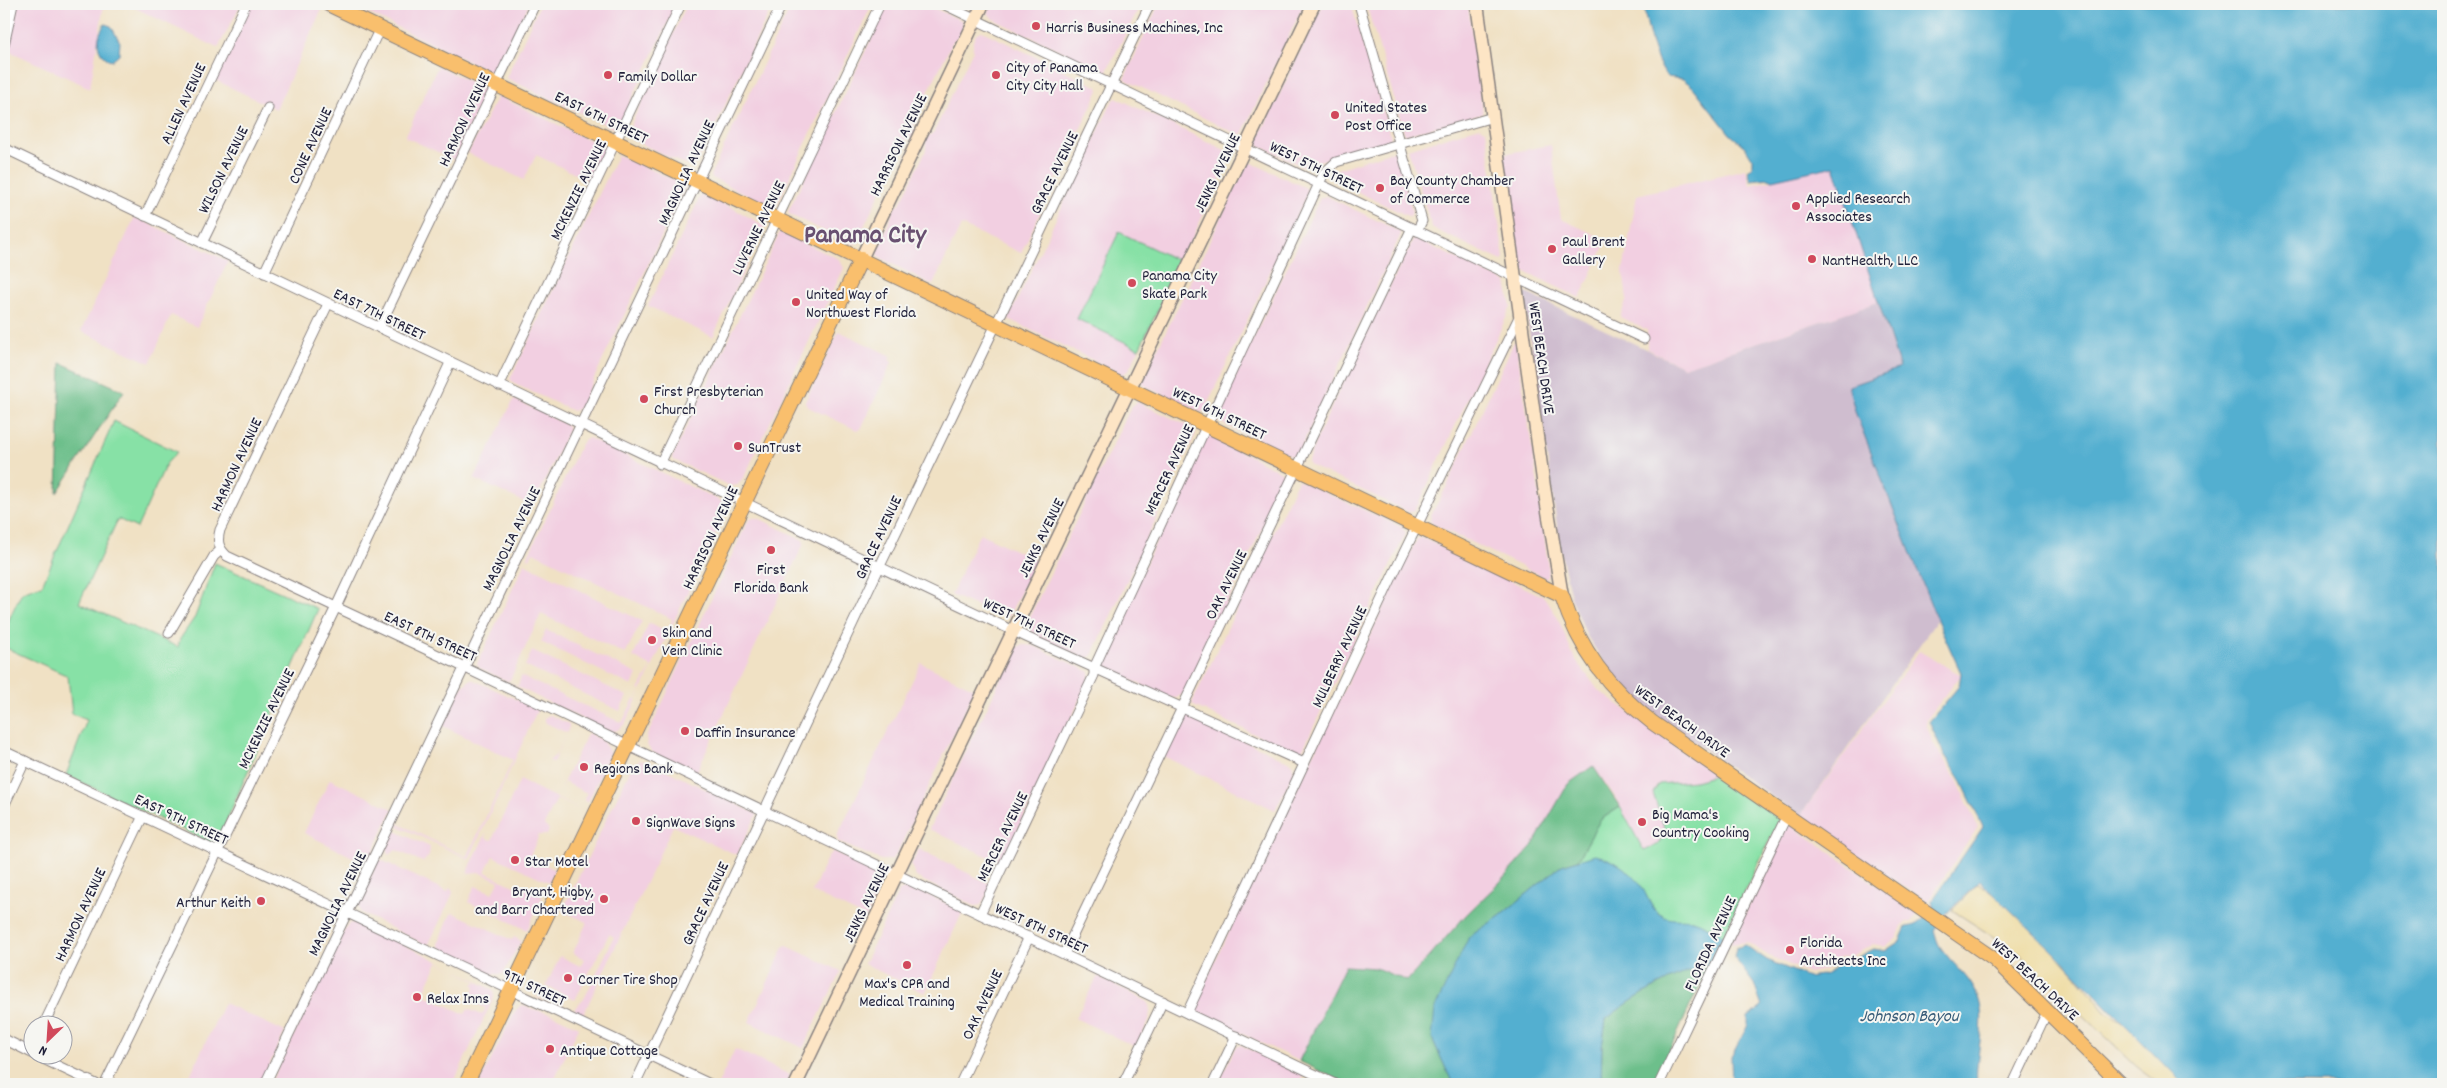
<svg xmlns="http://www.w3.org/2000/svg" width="2447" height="1088" font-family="Dekko,sans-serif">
<rect width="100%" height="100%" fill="#f6f6f2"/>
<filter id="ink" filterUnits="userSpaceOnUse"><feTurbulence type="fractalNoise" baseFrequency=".02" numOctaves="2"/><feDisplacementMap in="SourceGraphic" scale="10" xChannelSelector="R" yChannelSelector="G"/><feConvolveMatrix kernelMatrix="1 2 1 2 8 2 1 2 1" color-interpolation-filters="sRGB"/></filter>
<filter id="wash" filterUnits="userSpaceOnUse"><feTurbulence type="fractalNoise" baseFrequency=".0096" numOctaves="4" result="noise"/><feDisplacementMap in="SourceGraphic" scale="20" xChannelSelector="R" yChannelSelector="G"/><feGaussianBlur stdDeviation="1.12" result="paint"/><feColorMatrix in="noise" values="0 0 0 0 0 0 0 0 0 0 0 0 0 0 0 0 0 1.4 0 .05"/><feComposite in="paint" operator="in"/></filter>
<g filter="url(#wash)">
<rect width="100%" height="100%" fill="#f0e1c4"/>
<!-- built -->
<g fill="#f2cfe1" fill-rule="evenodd">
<polygon points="16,4 104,4 90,88 5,49"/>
<polygon points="127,4 241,4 218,48"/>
<polygon points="251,4 307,4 321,11 276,109 213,79"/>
<polygon points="349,4 529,4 500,65 491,72"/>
<polygon points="540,4 677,4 623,117 613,128 506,78"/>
<polygon points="687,4 773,4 704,150 692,168 631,139 628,131"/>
<polygon points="792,4 872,4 777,204 773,207 712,178 711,174"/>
<polygon points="888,4 924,4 961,20 964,28 961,36 953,41 914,121 914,136 905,141 856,243 853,244 790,215 788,212"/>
<polygon points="991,4 1141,4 1106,72 993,19 988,13"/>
<polygon points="1159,4 1304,4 1242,134 1237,134 1124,79"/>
<polygon points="1323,4 1351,4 1391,137 1388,141 1302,166 1260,146 1257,141"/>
<polygon points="1366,4 1468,4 1483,114 1405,135"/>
<polygon points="982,31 1098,87 1099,90 1021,253 961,225 933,285 879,257 877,253 895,207 900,204 926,150 926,138 934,132 973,50 973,41 977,33"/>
<polygon points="438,66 484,89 482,99 455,160 405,137"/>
<polygon points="498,96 604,147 605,151 590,181 536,155 524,180 468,153"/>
<polygon points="1117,98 1229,152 1231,156 1181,262 1119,232 1078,319 1139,349 1128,371 1122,374 1008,319 1113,100"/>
<polygon points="1480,127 1486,130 1504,259 1502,261 1432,228 1408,149"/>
<polygon points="1551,145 1561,219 1607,240 1580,298 1520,269 1504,154"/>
<polygon points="1396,150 1412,211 1410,217 1333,180 1333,173 1337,169"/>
<polygon points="618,155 683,184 685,187 580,408 573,411 515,384 510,379"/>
<polygon points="1250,162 1306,188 1308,192 1204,411 1200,412 1145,386 1142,381 1247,164"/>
<polygon points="1834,166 1878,302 1684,367 1647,349 1647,330 1620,317 1627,299 1623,271 1637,195 1746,169 1750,185"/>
<polygon points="701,195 729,206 765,226 713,337 648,306"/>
<polygon points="1326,196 1399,231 1401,234 1297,456 1294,457 1217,421 1216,417 1320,198"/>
<polygon points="135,217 228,261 197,327 171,315 150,363 81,331"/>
<polygon points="780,232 839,259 844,268 745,475 738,485 730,486 674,460 672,457"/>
<polygon points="1416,239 1506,282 1511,307 1418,505 1414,510 1409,512 1311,466 1308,461 1316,440 1367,331 1413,240"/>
<polygon points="839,331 891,356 889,360 892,362 861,429 857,430 808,407 805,402"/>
<polygon points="1514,342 1516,342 1539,493 1549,574 1546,578 1433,524 1430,521 1431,515 1448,484"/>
<polygon points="514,399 567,425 569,429 533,506 474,479"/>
<polygon points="1137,402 1193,428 1196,433 1093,654 1090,657 1083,658 1038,636 1029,630 1026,624 1131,407"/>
<polygon points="1209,435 1287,475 1185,693 1176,698 1170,698 1105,668 1102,657 1205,437"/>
<path d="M589,438L721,501L727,507L725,514L625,724L616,731H606L480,668L477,664L582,442ZM533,552L672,619L668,633L649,623L633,657L652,667L638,690H641L636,700L634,699L622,723L521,676L518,686L507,681L510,680L541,614L625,654L642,621L524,563L527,557L530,559Z"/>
<polygon points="1298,480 1401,527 1406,533 1302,751 1297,754 1194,706 1192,703"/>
<polygon points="751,518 758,518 803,540 804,543 696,773 655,754 648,747 646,738 747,523"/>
<polygon points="980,533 1037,561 1008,617 997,615 951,595"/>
<polygon points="1419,538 1425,539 1544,597 1557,616 1574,657 1598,690 1716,775 1695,781 1658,784 1653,793 1665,830 1659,844 1644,851 1614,795 1593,766 1549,818 1533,845 1500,882 1467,914 1407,981 1376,968 1345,966 1299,1061 1199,1013 1194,1005 1396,580 1416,541"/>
<polygon points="546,630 637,674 632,686 541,642"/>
<polygon points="1023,645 1034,646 1090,672 1088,683 1002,863 929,829 1014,651 1017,647"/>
<polygon points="532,651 627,696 620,711 525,666"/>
<polygon points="1919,651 1961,675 1927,719 1926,724 1933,743 1957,780 1978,827 1928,901 1862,860 1800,816"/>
<polygon points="921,663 975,689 896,855 891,860 881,860 838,842 837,836"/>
<polygon points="471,679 536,708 537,711 469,859 396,825 397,823 467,857 513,760 443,726 460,689"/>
<polygon points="1187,714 1292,763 1294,772 1275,810 1163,756 1182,717"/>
<polygon points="550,715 569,724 569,727 567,733 553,762 549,761 556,755 567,733 546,723 544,718"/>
<polygon points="588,733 602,740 610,753 588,802 584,801 587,793 564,782 560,789"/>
<polygon points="640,760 649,762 757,814 737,855 673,826 581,1019 560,1009 538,998 535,995 556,1007 559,1000 563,1002 560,1009 574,1016 575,1008 585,997 614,937 609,934 575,1000 546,986 560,956 580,966 584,959 573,953 587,922 562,911 633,764"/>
<polygon points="330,779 393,809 367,864 304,833"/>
<polygon points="520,780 581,810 557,799 544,825 549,830 547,835 539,835 530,856 555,870 549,882 493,856 485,872 524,891 526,888 540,894 542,898 527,930 468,902 475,886 493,893 499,881 479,872 467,873 486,833 486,838 492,840"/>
<polygon points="1788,823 1917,913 1911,922 1906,922 1902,926 1897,938 1884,947 1873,945 1851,956 1840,957 1825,970 1809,973 1769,956 1747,942 1730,944"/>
<polygon points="393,830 430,847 429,856 423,862 447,873 396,850 389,855 386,845"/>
<polygon points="919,849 992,885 981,905 975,906 916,877 911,865"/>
<polygon points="833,851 877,873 881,878 882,883 866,918 812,892 828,856"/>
<polygon points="379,859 448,892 449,888 452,890 453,893 429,944 425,945 360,912 358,903"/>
<polygon points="907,888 920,891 963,911 925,993 864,964 899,891"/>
<polygon points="454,913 512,940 514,937 521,941 503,974 486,974 442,952 439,945 441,936 451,914"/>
<path d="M350,923H355L426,955L493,990L494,997L453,1084H270L346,927ZM438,962L478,981L473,984L475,987L468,1000L486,1008L482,1015L468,1009L465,1014L423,994Z"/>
<polygon points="785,945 841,971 803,1048 749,1022"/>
<polygon points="1098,976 1148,1002 1150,1010 1149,1020 1136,1047 1075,1018"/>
<polygon points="224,1003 285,1032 260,1084 186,1084"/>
<polygon points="521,1005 553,1015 579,1027 552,1084 479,1084 515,1011"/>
<polygon points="1241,1045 1304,1074 1299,1084 1218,1084 1235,1048"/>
<polygon points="735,1049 790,1075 785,1084 718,1084"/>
</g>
<!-- industrial -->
<polygon fill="#cfbdcf" points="1526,293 1684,367 1878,302 1900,369 1849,386 1856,414 1937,620 1800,816 1647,709 1611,673 1587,636 1571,597 1561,553 1524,296"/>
<!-- green -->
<g fill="#87e1a6" stroke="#548270">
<polygon points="1119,232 1181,262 1139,349 1077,319"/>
<path d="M114,421L177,452L166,464L137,528L118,519L79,603L178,647L180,639L195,617L215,563L318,609L216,845L66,775L87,720L72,714L68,676L6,648C0,632 15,607 22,592L42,585Z"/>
<polygon points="1716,775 1780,818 1723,937 1712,928 1693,920 1669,920 1655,911 1640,885 1578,860 1600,820 1620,807 1644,851 1659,844 1665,830 1653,793 1659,784 1695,781"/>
</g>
<!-- forest -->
<g fill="#6dbf8b" stroke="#487063">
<polygon points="61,363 124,391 57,493"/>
<polygon points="1593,766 1620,807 1600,820 1578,860 1562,865 1500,916 1469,937 1432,1038 1453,1084 1347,1084 1299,1061 1345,966 1376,968 1407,981 1467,914 1500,882 1533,845 1568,784"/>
<path d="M1710,963L1654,1084H1597L1601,1080L1602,1047L1606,1019C1638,994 1672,976 1710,963Z"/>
</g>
<!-- sand -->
<polygon fill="#eeda9e" stroke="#887e6c" points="1978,884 2012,905 2080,980 2106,1012 2154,1042 2196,1084 2160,1084 2136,1066 2020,954 1952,910"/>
<!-- water -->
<g fill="#52afd0" stroke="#3a6886">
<path d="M1643,4H2443V1084H2183L2052,950L1980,881L1945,915L1934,930C1936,936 1937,943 1941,948C1953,965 1970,976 1978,997C1988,1025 1974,1056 1977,1084H1732L1731,1057L1748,1025V1017L1762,1007L1754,984L1734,957L1736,948L1745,945L1767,960L1808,977L1827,974L1842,961L1852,960L1874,949L1885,951L1900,941L1906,927C1920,926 1925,917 1933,906L1932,901L1983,827L1960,778L1944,754L1929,722L1959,686L1961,673L1937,620L1856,414L1849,389V386L1900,368L1834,166L1772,180L1768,178L1751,180L1748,171L1752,167V158L1745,147L1730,134L1693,87L1683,79L1667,77C1652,56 1648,28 1643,4Z"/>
<path d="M105,24L111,26L120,42L119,55L112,61C95,54 95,38 105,24Z"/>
<path d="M1595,855C1612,858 1632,871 1642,887C1646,894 1650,905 1656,911C1667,922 1678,918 1692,920C1703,922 1714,930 1723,937L1710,963C1672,976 1638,994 1606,1019L1602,1047L1601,1080L1597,1084H1453L1432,1038L1435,1008L1469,937L1500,916L1562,865Z"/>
</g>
</g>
<g filter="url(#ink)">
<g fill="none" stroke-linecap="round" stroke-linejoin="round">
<defs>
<g id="street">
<polyline points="943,4 1644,339"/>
<polyline points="1359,4 1422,221 1417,231"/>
<polyline points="4,45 13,4"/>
<polyline points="4,148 1026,637 1304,763"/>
<polyline points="145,216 246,4"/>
<polyline points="202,243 268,108"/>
<polyline points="264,273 380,28"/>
<path d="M328,304L220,530C217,541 218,548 227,556L453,662L1335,1084"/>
<polyline points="379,328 535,4"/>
<polyline points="499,386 681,4"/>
<polyline points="660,464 880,4"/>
<polyline points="169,633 214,556 221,550"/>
<polyline points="4,751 710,1084"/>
<polyline points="4,806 25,761"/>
<polyline points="980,914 1094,675 1094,668 1324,173 1336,162 1493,117"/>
<polyline points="1064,954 1412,228"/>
<polyline points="1187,1013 1392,577 1520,315"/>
<polyline points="43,1026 143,816"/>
<polyline points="4,1039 32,1053"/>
<polyline points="37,1056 96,1084"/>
<polyline points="105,1084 336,607 450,363"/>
<polyline points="265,1084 782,4"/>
<polyline points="635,1084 879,568 1150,4"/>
<polyline points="960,1084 1029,937"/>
<polyline points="1123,1084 1163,1001"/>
<polyline points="1213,1084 1236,1036"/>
<polyline points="1659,1084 1787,815"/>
<polyline points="2013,1084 2047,1012"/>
</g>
<g id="secondary">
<polyline points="1477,4 1544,487 1562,596"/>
<polyline points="861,259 983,4"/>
<polyline points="796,1084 1314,4"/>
</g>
<g id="primary">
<path d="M328,4L1562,596C1579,649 1609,689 1653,723L1995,960L2121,1084"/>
<polyline points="466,1084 861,259"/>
</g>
</defs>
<!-- street casing -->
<use href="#street" stroke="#898280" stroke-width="11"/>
<!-- secondary casing -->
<use href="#secondary" stroke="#898280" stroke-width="15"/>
<!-- primary casing -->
<use href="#primary" stroke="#898280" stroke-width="16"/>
<!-- street -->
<use href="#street" stroke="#fff" stroke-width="9"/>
<!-- secondary -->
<use href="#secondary" stroke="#fde5c5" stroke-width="12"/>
<!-- primary -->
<use href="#primary" stroke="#f9bf6d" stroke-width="14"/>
</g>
</g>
<!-- markers -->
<g fill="#d1495b" stroke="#f6f6f2" stroke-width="2">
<circle cx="1036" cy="26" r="5"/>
<circle cx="608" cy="75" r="5"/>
<circle cx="996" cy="75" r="5"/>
<circle cx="1335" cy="115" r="5"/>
<circle cx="1380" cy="188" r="5"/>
<circle cx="1796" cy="206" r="5"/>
<circle cx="1552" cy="249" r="5"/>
<circle cx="1812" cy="259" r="5"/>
<circle cx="1132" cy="283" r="5"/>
<circle cx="796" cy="302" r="5"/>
<circle cx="644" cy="399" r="5"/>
<circle cx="738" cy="446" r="5"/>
<circle cx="771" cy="550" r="5"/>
<circle cx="652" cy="640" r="5"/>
<circle cx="685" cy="731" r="5"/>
<circle cx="584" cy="767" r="5"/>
<circle cx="636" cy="821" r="5"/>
<circle cx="1642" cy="822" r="5"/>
<circle cx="515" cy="860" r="5"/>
<circle cx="604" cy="899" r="5"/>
<circle cx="261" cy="901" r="5"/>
<circle cx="1790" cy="950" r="5"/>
<circle cx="907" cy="965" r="5"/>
<circle cx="568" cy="978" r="5"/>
<circle cx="417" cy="997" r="5"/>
<circle cx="550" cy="1049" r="5"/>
</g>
<g text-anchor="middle" stroke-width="4" stroke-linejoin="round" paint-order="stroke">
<!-- poi labels -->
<g font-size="16" fill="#22223b" stroke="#f6f6f2" text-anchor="start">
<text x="1046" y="32">Harris Business Machines, Inc</text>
<text x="1006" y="72">City of Panama<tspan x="1006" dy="18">City City Hall</tspan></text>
<text x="618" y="81">Family Dollar</text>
<text x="1345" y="112">United States<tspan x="1345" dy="18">Post Office</tspan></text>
<text x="1390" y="185">Bay County Chamber<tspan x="1390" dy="18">of Commerce</tspan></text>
<text x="1806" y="203">Applied Research<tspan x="1806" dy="18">Associates</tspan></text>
<text x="1562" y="246">Paul Brent<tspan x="1562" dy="18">Gallery</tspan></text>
<text x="1822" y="265">NantHealth, LLC</text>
<text x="1142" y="280">Panama City<tspan x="1142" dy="18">Skate Park</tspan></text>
<text x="806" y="299">United Way of<tspan x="806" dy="18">Northwest Florida</tspan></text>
<text x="654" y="396">First Presbyterian<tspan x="654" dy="18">Church</tspan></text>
<text x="748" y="452">SunTrust</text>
<text x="771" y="574" text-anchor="middle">First<tspan x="771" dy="18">Florida Bank</tspan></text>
<text x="662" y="637">Skin and<tspan x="662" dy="18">Vein Clinic</tspan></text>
<text x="695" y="737">Daffin Insurance</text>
<text x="594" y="773">Regions Bank</text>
<text x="1652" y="819">Big Mama's<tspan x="1652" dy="18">Country Cooking</tspan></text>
<text x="646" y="827">SignWave Signs</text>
<text x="525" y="866">Star Motel</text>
<text x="594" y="896" text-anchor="end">Bryant, Higby,<tspan x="594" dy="18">and Barr Chartered</tspan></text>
<text x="251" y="907" text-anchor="end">Arthur Keith</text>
<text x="1800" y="947">Florida<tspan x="1800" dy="18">Architects Inc</tspan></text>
<text x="578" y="984">Corner Tire Shop</text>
<text x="907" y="988" text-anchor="middle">Max's CPR and<tspan x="907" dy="18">Medical Training</tspan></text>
<text x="427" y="1003">Relax Inns</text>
<text x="560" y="1055">Antique Cottage</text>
</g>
<!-- street labels -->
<g font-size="16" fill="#22223b" stroke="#f6f6f2">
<text transform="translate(182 103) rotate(-65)" y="6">ALLEN AVENUE</text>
<text transform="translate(602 116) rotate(26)" y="6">EAST 6TH STREET</text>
<text transform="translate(463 119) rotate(-65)" y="6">HARMON AVENUE</text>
<text transform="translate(897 144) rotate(-64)" y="6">HARRISON AVENUE</text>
<text transform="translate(309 145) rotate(-65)" y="6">CONE AVENUE</text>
<text transform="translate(1317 166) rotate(26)" y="6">WEST 5TH STREET</text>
<text transform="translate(222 169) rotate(-64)" y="6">WILSON AVENUE</text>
<text transform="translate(685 172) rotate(-65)" y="6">MAGNOLIA AVENUE</text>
<text transform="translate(1053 172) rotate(-64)" y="6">GRACE AVENUE</text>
<text transform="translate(1216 172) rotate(-64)" y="6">JENKS AVENUE</text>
<text transform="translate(577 189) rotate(-64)" y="6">MCKENZIE AVENUE</text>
<text transform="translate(757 227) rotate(-64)" y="6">LUVERNE AVENUE</text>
<text transform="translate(380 313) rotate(26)" y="6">EAST 7TH STREET</text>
<text transform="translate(1543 358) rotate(82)" y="6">WEST BEACH DRIVE</text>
<text transform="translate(1220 412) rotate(26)" y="6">WEST 6TH STREET</text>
<text transform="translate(235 464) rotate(-65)" y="6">HARMON AVENUE</text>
<text transform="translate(1168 469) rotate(-65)" y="6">MERCER AVENUE</text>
<text transform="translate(709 537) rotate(-65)" y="6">HARRISON AVENUE</text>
<text transform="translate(877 537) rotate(-65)" y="6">GRACE AVENUE</text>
<text transform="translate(1040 537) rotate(-64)" y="6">JENKS AVENUE</text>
<text transform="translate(510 538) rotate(-64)" y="6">MAGNOLIA AVENUE</text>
<text transform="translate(1225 584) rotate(-64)" y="6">OAK AVENUE</text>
<text transform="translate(1030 622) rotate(25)" y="6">WEST 7TH STREET</text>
<text transform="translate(431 635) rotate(25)" y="6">EAST 8TH STREET</text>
<text transform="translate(1338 656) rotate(-65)" y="6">MULBERRY AVENUE</text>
<text transform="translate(265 718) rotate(-64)" y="6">MCKENZIE AVENUE</text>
<text transform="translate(1683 720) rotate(36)" y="6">WEST BEACH DRIVE</text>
<text transform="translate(182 818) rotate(25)" y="6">EAST 9TH STREET</text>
<text transform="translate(1001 836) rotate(-64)" y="6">MERCER AVENUE</text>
<text transform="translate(865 902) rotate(-64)" y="6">JENKS AVENUE</text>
<text transform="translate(336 903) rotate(-64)" y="6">MAGNOLIA AVENUE</text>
<text transform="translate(704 903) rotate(-65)" y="6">GRACE AVENUE</text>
<text transform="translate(79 914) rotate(-65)" y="6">HARMON AVENUE</text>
<text transform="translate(1042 927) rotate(25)" y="6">WEST 8TH STREET</text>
<text transform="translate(1709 943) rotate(-65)" y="6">FLORIDA AVENUE</text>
<text transform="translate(2036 978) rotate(43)" y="6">WEST BEACH DRIVE</text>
<text transform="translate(535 986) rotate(25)" y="6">9TH STREET</text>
<text transform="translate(981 1004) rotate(-65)" y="6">OAK AVENUE</text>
</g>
<!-- water labels -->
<g font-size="18" font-style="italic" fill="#355a77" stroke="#f6f6f2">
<text x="1909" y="1021">Johnson Bayou</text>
</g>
<!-- town labels -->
<g font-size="26" font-weight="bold" fill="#695071" stroke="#f6f6f2">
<text x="865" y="242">Panama City</text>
</g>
</g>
<!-- margin -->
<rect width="2447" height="1088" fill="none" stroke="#f6f6f2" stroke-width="20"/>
<!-- north arrow -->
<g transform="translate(48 1040) rotate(205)"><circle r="24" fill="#f6f6f2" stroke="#a1a1a9"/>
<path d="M0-4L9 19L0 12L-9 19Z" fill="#d1495b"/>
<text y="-8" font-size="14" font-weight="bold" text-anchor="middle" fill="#22223b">N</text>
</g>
</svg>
